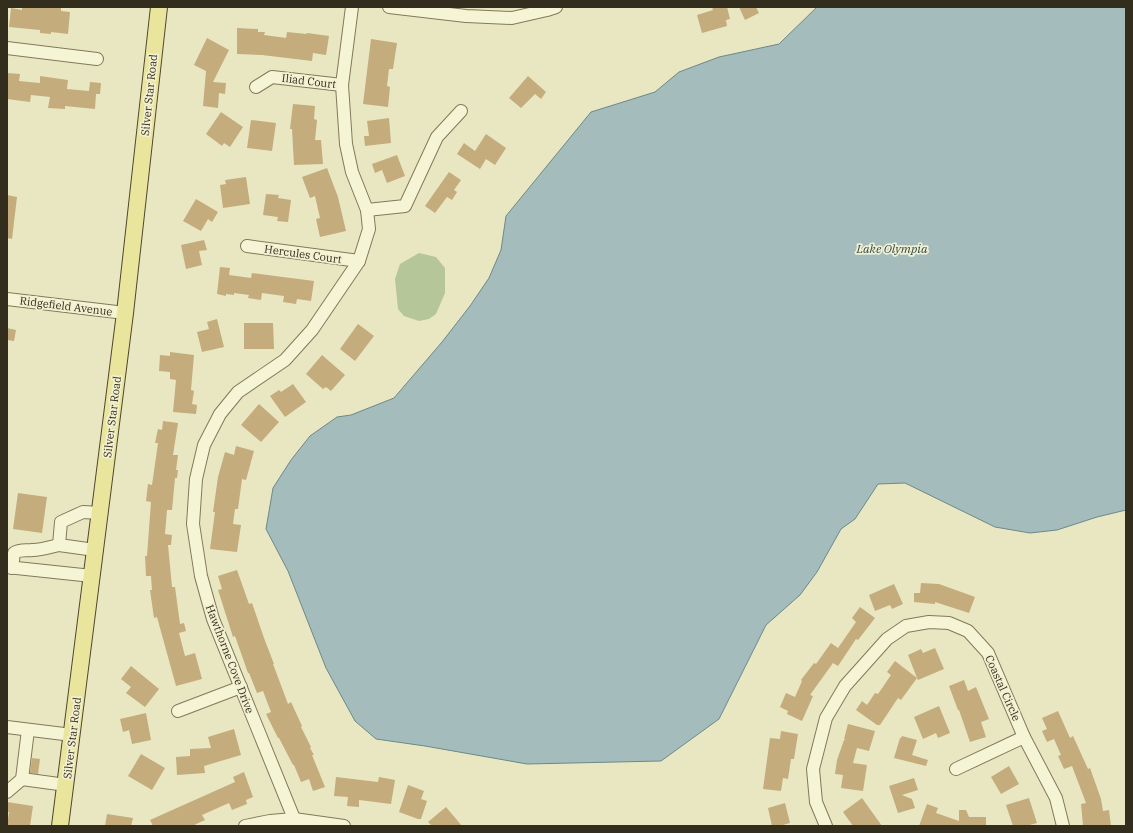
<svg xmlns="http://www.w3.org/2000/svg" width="1133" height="833" font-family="'IBM Plex Serif',serif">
<rect width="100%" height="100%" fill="#e9e7c2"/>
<!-- green -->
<polygon fill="#b5c698" points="419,253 436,257 445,268 445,293 436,314 429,319 419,321 404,316 398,309 395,279 400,264"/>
<!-- water -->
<polygon fill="#a4bcbb" stroke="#6c8989" points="817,7 1126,7 1126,510 1097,517 1057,530 1030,533 995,527 905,483 878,484 855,519 841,529 817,572 800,595 766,625 719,719 661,761 527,764 425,746 376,739 355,721 326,668 288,571 266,529 273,488 291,460 310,436 337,417 351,415 394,398 442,342 470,306 489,278 501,250 506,216 591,112 655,92 679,72 719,57 779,44"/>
<!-- building -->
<g fill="#c4ac7c">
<polygon points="22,7 61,7 61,11 70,12 68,34 51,32 51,34 40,33 40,30 9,27 11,8 22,10"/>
<polygon points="712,7 727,7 730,19 726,20 727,26 702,33 697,15 713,10"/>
<polygon points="739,7 756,7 759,13 745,20"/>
<polygon points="237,28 258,29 258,32 265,32 264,35 286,38 287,32 306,34 307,33 329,36 326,55 313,53 312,61 262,55 237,54"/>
<polygon points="207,38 229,50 213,82 226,83 225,94 219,93 218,108 203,106 206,71 194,65"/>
<polygon points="371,39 397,43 393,69 389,69 387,86 390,87 388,107 363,104"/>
<polygon points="7,73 20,74 19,81 40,83 40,76 68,80 67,89 89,91 90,82 101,83 100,94 96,94 95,109 65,106 65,109 48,108 50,97 31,95 30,102 7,99 8,85 7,84"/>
<polygon points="528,76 546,92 541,99 535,94 521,108 509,98"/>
<polygon points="293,104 315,106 314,119 317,120 315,140 321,140 323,164 294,165 292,129 290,129"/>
<polygon points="221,112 243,127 230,147 224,143 222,146 206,134"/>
<polygon points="389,118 391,143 365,146 364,136 369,136 367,121"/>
<polygon points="251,120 276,123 272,151 247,148"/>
<polygon points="486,134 506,148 495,165 486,159 480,169 457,154 464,143 475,151"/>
<polygon points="397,155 405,176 387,183 382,170 375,173 372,164"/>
<polygon points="327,168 338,197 346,231 320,237 316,219 320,218 315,196 310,198 302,177"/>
<polygon points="449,172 461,180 454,190 457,192 452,200 447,197 435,213 425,206"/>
<polygon points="246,177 250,204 223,208 220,185 226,184 225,180"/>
<polygon points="266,194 279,195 278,198 291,200 288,222 277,221 278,217 263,215"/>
<polygon points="7,195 17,197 12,239 7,238"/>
<polygon points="196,199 218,212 212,222 208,219 201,231 183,221"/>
<polygon points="204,240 207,250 199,251 202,265 186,269 181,245"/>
<polygon points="220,267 230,268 229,275 251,278 252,273 314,281 311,301 297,299 296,304 283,302 284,296 262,293 261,300 248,298 249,295 234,293 234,295 226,294 226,296 217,294"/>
<polygon points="217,319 224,347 202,352 197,332 209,329 207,322"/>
<polygon points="244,323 273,323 274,349 244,349"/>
<polygon points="358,324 374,336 355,361 340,349"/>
<polygon points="7,328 16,330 14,341 7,340"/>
<polygon points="170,352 194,355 191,390 194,391 192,404 197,405 196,414 173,412 176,380 170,379 170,372 159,371 160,355 170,356"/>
<polygon points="322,355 345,375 331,391 326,387 323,389 306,374"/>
<polygon points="293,384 306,402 285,417 270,396 279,390 281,392"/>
<polygon points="259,404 279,422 261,442 241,425"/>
<polygon points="163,421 178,423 173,455 178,455 176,470 178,470 177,478 175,478 172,510 167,510 165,534 172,535 171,545 168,545 172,587 175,587 180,624 184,623 186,631 179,633 185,656 195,653 202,679 176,686 157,617 154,618 150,590 152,590 151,576 146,576 145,556 147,556 151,502 146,501 148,484 152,485 158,443 155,443 158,429 162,430"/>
<polygon points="236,446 254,451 246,480 242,479 238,509 235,509 233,524 241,525 237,552 210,549 215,512 213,512 218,477 225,452 234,455"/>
<polygon points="18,493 47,497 42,533 13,529"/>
<polygon points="237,570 249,604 252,603 264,638 274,664 273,664 288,704 291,702 302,726 301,727 311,747 310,748 314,755 312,755 325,787 313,791 309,779 301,782 294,765 293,765 279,738 278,738 266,714 271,712 263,691 257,693 249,673 248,673 235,636 233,637 218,590 222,589 218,576"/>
<polygon points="921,583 939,584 975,597 969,613 935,602 935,604 914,602 914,593 920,593"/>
<polygon points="894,584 903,604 892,609 890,605 875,611 869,595"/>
<polygon points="860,607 875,618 858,640 856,639 838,666 833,663 810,695 813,696 802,721 787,714 788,711 780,707 786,693 795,697 802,681 801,680 814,663 816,664 831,643 838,648 856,622 852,618"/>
<polygon points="935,648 944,669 918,680 917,678 901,700 898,698 880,725 877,725 856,710 862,701 867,705 875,693 878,694 891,675 887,672 895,661 917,678 908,655 921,649 923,653"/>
<polygon points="131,666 159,689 145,707 126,693 131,687 121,679"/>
<polygon points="964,680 968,691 976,687 989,719 981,722 986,737 970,742 959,710 958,710 949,686"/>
<polygon points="939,706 950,733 938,738 936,733 923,739 914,717"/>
<polygon points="1058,711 1070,738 1073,736 1088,769 1090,768 1101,799 1103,811 1109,810 1111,826 1083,826 1081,804 1086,803 1072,766 1064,769 1058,756 1061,755 1054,739 1047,742 1042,731 1047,729 1042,718"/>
<polygon points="146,713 151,740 132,744 129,730 123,732 120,719"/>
<polygon points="848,724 875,731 869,751 857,748 853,763 867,765 863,791 841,788 843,775 835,774 837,760 844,740 846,740 844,739"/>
<polygon points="234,729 241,755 204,766 205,773 177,775 176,757 190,756 190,749 211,748 208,737"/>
<polygon points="781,731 798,734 794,759 791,759 788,779 783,778 781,791 763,789 770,738 780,739"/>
<polygon points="902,736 917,740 912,755 928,760 926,766 894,758 900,738 901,738"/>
<polygon points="141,754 165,768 152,790 128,776"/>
<polygon points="32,758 40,759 38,774 30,773"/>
<polygon points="1009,766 1019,784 1001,794 991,777"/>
<polygon points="244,772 253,797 246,800 247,804 232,810 229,803 202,815 205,820 192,826 153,826 150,820 235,782 233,777"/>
<polygon points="336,777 378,782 379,777 395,780 391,804 359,800 359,807 347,806 348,797 334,796"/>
<polygon points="914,778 918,790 902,795 912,799 915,808 898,813 889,786"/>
<polygon points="408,785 424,791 421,799 427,801 421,819 418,819 399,812"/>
<polygon points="862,798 882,826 853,826 843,812"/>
<polygon points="1029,798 1037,823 1026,826 1013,826 1006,805"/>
<polygon points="7,802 33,806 30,826 7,826 9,812 7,812"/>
<polygon points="785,803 790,823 779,826 772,826 768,808"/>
<polygon points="927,804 938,808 936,813 959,821 959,810 966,810 969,817 986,817 986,826 919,826"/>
<polygon points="446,807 462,826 432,826 428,822"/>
<polygon points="107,814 133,818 131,826 105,826"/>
</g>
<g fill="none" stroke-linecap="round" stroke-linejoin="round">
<defs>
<g id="minor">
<polyline points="389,7 466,16 512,18 547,10 556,7"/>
<polyline points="7,48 97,59"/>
<polyline points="256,87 272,77 342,85"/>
<polyline points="367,210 405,206 437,137 461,111"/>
<polyline points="247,246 359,261"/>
<polyline points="7,299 125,313"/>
<polyline points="95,550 59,545 61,522 83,512 100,513"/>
<polyline points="7,567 92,576"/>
<path d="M12,568L14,553C20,549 26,551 33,550C42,550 50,547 59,545"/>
<polyline points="178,711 241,687"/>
<polyline points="7,727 72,735"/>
<polyline points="956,769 1024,737"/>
<polyline points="22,779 66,785"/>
<polyline points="7,792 22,779 28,730"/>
<polyline points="245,826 270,821 294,819 344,826"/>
<polyline points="297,826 213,619 201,576 193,524 196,479 204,445 220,414 238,392 285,360 312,330 359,261 369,229 367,210 352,172 346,144 342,85 352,7"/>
<polyline points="826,826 816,802 813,769 826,718 845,686 887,639 906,626 929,622 949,623 968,631 988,653 1024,737 1056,798 1063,826"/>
</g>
<polyline id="major" points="60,826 125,313 159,7"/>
</defs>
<!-- minor casing -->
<use href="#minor" stroke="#82795b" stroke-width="14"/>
<!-- major casing -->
<use href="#major" stroke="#50462f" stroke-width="18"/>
<!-- minor -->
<use href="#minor" stroke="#f5f4d5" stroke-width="12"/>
<!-- major -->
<use href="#major" stroke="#eae59d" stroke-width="16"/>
</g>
<g text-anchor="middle" stroke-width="3.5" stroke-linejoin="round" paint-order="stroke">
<!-- street labels -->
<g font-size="11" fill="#332d1e" stroke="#f2f0d1">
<text transform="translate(309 81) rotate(7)" y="4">Iliad Court</text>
<text transform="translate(149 95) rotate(-84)" y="4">Silver Star Road</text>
<text transform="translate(303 254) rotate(8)" y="4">Hercules Court</text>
<text transform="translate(66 306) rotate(7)" y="4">Ridgefield Avenue</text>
<text transform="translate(112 417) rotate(-83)" y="4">Silver Star Road</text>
<text transform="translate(230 659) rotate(69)" y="4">Hawthorne Cove Drive</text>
<text transform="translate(1003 688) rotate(66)" y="4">Coastal Circle</text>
<text transform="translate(72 738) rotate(-83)" y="4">Silver Star Road</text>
</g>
<!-- water labels -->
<g font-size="12" font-style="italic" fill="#2f4b51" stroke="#f2f0d1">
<text x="892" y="253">Lake Olympia</text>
</g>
</g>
<!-- border -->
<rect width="1133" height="833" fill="none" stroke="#332d1e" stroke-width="16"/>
</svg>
